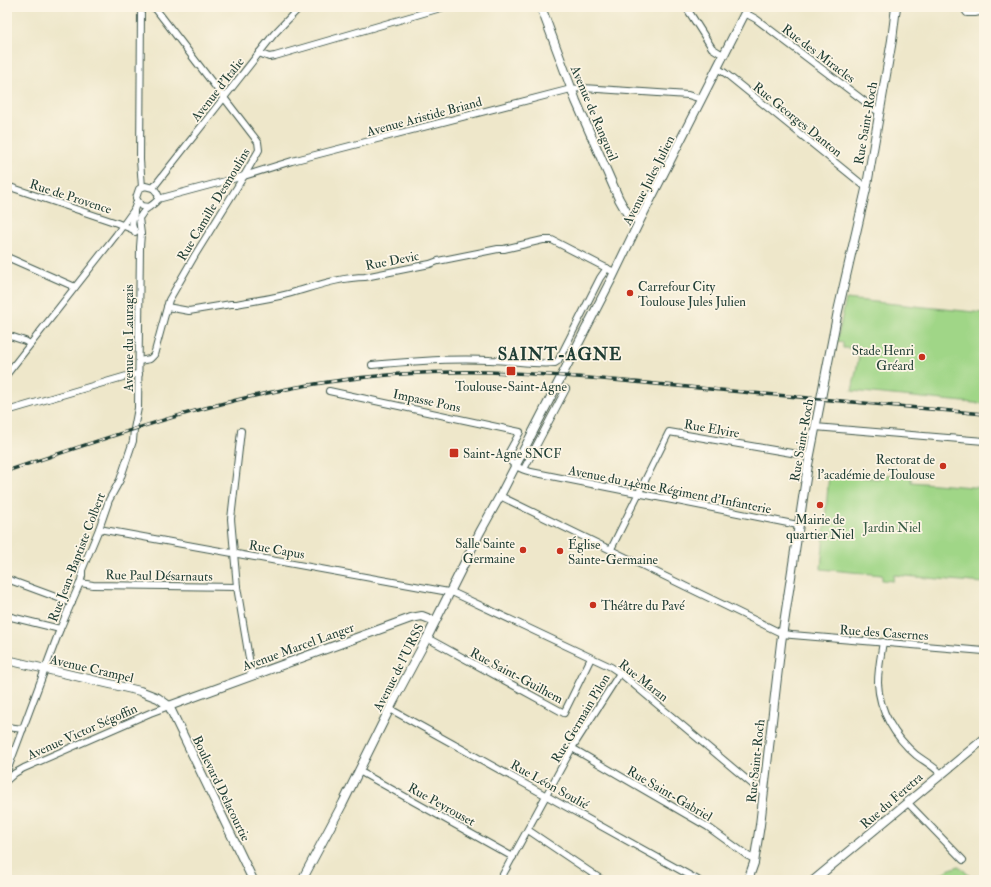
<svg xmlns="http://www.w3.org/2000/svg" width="991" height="887" font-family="'IM FELL Double Pica',serif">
<rect width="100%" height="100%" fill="#fcf5e5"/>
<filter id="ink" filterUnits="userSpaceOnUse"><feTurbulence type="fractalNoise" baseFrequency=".025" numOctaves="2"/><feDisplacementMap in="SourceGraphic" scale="8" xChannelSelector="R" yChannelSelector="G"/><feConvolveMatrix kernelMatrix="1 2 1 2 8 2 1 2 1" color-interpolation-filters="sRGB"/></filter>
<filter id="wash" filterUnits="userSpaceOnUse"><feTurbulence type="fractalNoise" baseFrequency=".012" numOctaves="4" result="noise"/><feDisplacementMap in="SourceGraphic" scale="16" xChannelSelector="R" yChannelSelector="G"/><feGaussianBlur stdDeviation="0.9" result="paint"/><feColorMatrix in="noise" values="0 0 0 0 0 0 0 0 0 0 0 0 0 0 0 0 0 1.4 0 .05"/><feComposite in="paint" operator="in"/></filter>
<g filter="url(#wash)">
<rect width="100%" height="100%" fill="#eee7ca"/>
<!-- green -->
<g fill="#a0d687" stroke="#608a5e">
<polygon points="846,299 984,313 984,404 852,391 860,352 856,348 843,348 843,342 837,341"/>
<polygon points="829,474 880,479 880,474 911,477 911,482 984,488 984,583 894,575 893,581 882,580 882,575 821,569"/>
<polygon points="959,866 974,880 962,880 959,878 954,880 930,880 935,875 941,874 950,869"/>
</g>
</g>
<g filter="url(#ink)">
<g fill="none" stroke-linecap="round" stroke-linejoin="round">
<defs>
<g id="street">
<polyline points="141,7 140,160 142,187"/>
<polyline points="686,7 712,48 723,55"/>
<polyline points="963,7 967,13 975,13 984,11"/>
<polyline points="745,13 756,19 876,110 880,111"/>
<polyline points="259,53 269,57 275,56 444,7"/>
<polyline points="717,68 725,73 863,185 867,185"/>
<polyline points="7,186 117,223 134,230"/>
<polyline points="153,188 274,34 300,7"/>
<polyline points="158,199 244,176 292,161 571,89 583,88 688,95 701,99"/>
<path d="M134,210C135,220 129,222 135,232"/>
<polyline points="7,257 75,287"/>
<path d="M167,307L189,311L231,304H237C257,300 278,298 298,291C319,285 343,277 365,277L430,264L438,261L498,249H504L543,240H552L614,272"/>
<polyline points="7,335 25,341 30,344"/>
<polyline points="139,361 150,359 154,355 169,300 195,255 244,176 259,150 258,142 155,8 151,7"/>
<path d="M372,365C411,361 451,358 490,360C511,360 534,365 555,363L558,361L600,278L607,268"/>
<polyline points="7,374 116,235 134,210 137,201"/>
<path d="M329,391L520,432L509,452L508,458C513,466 521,469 531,472L798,525"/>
<polyline points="7,411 130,375 139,374"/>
<polyline points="815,427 984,441"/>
<polyline points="241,431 231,519 237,587 252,676"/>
<polyline points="524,469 566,389"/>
<polyline points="500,496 783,634 792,635 984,651"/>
<polyline points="99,529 454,593 611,667 620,673 758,789 764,791"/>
<polyline points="611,549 669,432 809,456"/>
<polyline points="7,579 72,603"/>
<polyline points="80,583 93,585 237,587"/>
<polyline points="7,616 60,629"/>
<polyline points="427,638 564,713 591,658"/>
<path d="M883,642C881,655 878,669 878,683C879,711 895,737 916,755C924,761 934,766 941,774"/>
<polyline points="390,709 698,880"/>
<polyline points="7,727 23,729"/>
<polyline points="572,748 708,827 748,856 754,859"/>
<path d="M7,771L60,629L80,583L82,576V570L99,529L109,500L120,480L133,441L134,429L138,408L140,247L141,234L139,218C141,216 143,212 145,210C152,204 166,200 153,188L145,186L139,189L136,198L141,206L149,207"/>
<polyline points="359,771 513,857"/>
<polyline points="7,780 15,773 24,768 150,713 169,706"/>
<polyline points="907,802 963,860"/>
<polyline points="528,830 602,880"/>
<polyline points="500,880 572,748 620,673"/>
</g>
<g id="secondary">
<polyline points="541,7 576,101 619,199 627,213 639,221"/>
<polyline points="7,660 140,691 158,698 169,706 253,880"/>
<polyline points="169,706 411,618 422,616 435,621"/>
<polyline points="302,880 343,803 394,700 427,638 480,532 500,496 612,278 640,220 748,7"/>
<polyline points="748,880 754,863 760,825 781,643 808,465 838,311 867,185 892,40 896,7"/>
<polyline points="814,880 984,739"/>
</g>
</defs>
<!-- street casing -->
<use href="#street" stroke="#3e564a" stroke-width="8"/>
<!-- secondary casing -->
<use href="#secondary" stroke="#3e564a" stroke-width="10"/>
<!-- street -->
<use href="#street" stroke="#fff" stroke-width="6"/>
<!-- secondary -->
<use href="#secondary" stroke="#fff" stroke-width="8"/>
<defs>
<path id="rail" d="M7,471C112,436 218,398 328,382C389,373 451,370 512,373C564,375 615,380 666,385C772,394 878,404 984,414"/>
</defs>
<!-- rail casing -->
<use href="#rail" stroke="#1f3d34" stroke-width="3.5"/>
<!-- rail -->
<use href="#rail" stroke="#fcf5e5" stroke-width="2" stroke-dasharray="6" stroke-linecap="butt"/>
</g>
</g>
<!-- markers -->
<g fill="#c8321e" stroke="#fcf5e5" stroke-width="1.5">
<circle cx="630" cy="293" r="4"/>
<circle cx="922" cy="357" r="4"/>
<rect x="506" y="366" width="10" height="10" rx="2"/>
<rect x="449" y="448" width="10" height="10" rx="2"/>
<circle cx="943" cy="466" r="4"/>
<circle cx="820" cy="505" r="4"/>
<circle cx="523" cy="550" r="4"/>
<circle cx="560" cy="551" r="4"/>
<circle cx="593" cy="605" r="4"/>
</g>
<g text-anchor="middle" stroke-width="3.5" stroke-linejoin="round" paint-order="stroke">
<!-- street labels -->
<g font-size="13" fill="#1f3d34" stroke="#fcf5e5">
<text transform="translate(819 53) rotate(37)" y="5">Rue des Miracles</text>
<text transform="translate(217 89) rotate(-52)" y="5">Avenue d'Italie</text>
<text transform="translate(595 113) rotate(67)" y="5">Avenue de Rangueil</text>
<text transform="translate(424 116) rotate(-15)" y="5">Avenue Aristide Briand</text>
<text transform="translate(798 119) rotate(39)" y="5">Rue Georges Danton</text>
<text transform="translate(865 123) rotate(-80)" y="5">Rue Saint-Roch</text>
<text transform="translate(648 180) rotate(-63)" y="5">Avenue Jules Julien</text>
<text transform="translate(71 196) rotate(18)" y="5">Rue de Provence</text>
<text transform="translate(213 204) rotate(-59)" y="5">Rue Camille Desmoulins</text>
<text transform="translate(392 260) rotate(-11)" y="5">Rue Devic</text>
<text transform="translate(128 338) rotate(-90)" y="5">Avenue du Lauragais</text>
<text transform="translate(427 400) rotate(12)" y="5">Impasse Pons</text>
<text transform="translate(712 428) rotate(10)" y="5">Rue Elvire</text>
<text transform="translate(801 440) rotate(-80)" y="5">Rue Saint-Roch</text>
<text transform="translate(670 489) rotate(11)" y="5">Avenue du 14ème Régiment d'Infanterie</text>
<text transform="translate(277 549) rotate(10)" y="5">Rue Capus</text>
<text transform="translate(76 557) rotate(-69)" y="5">Rue Jean-Baptiste Colbert</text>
<text transform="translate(159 575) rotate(1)" y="5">Rue Paul Désarnauts</text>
<text transform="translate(884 632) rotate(4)" y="5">Rue des Casernes</text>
<text transform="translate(298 646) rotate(-20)" y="5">Avenue Marcel Langer</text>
<text transform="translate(398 667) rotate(-63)" y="5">Avenue de l'URSS</text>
<text transform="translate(92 668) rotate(13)" y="5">Avenue Crampel</text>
<text transform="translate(517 675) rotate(28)" y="5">Rue Saint-Guilhem</text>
<text transform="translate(644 680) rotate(38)" y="5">Rue Maran</text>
<text transform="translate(580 718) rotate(-59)" y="5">Rue Germain Pilon</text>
<text transform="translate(82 731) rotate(-24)" y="5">Avenue Victor Ségoffin</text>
<text transform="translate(755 761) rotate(-84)" y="5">Rue Saint-Roch</text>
<text transform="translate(550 784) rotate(29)" y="5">Rue Léon Soulié</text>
<text transform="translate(222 788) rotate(64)" y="5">Boulevard Delacourtie</text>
<text transform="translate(670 793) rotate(30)" y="5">Rue Saint-Gabriel</text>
<text transform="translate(891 800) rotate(-41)" y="5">Rue du Feretra</text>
<text transform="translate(442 804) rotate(29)" y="5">Rue Peyrouset</text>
</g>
<!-- poi labels -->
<g font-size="13" fill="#1f3d34" stroke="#fcf5e5" text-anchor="start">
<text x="638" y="291">Carrefour City<tspan x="638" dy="15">Toulouse Jules Julien</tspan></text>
<text x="914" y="355" text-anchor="end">Stade Henri<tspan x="914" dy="15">Gréard</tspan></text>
<text x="511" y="391" text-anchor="middle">Toulouse-Saint-Agne</text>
<text x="463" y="458">Saint-Agne SNCF</text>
<text x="935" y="464" text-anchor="end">Rectorat de<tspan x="935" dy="15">l'académie de Toulouse</tspan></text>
<text x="820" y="524" text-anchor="middle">Mairie de<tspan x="820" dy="15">quartier Niel</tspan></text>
<text x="515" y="548" text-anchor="end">Salle Sainte<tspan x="515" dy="15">Germaine</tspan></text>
<text x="568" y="549">Église<tspan x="568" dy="15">Sainte-Germaine</tspan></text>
<text x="601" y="610">Théâtre du Pavé</text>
</g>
<!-- park labels -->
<g font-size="13" fill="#395c45" stroke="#fcf5e5">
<text x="892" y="532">Jardin Niel</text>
</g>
<!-- district labels -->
<g font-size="17" font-weight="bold" letter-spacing="1" fill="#1f3d34" stroke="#fcf5e5">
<text x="560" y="360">SAINT-AGNE</text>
</g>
</g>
<!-- margin -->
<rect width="991" height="887" fill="none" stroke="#fcf5e5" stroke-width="24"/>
</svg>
